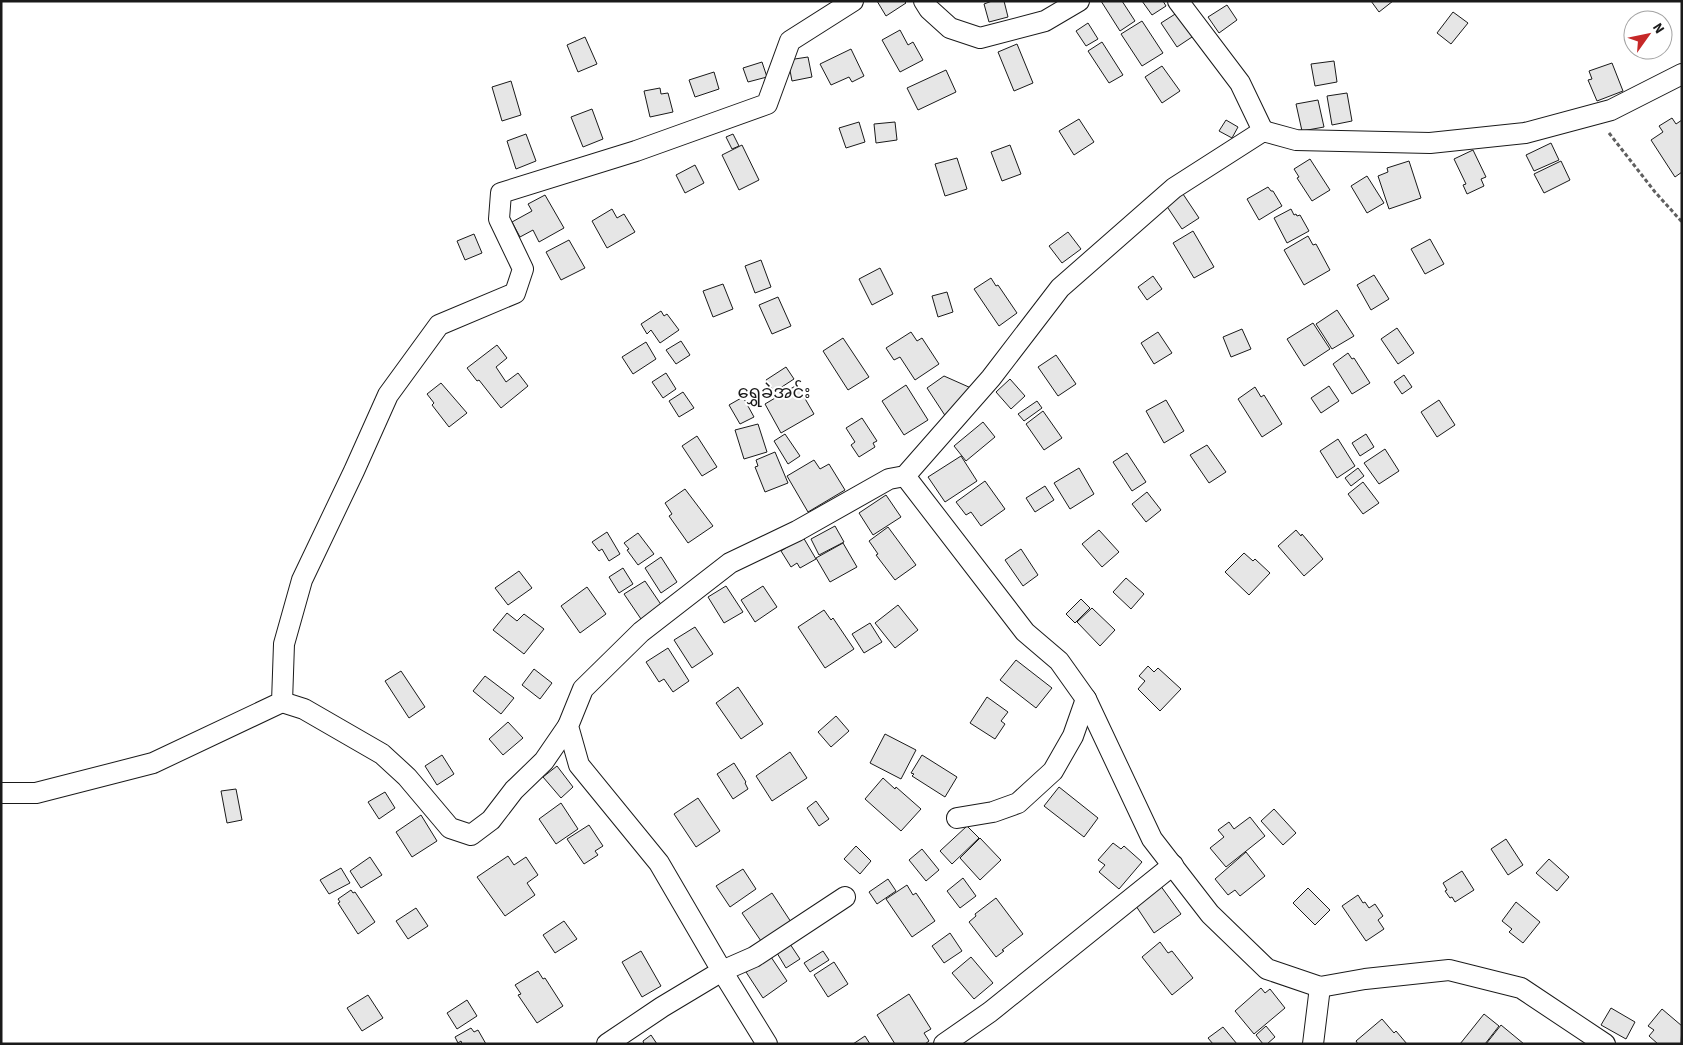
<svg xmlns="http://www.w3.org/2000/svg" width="1683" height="1045" font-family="'Source Sans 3','Noto Sans Myanmar',sans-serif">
<rect width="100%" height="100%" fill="#fff"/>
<!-- building -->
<g fill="#e6e6e6" stroke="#1a1a1a">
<polygon points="877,1 904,1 906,3 886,16"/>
<polygon points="992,1 1004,1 1008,17 989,22 984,4"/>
<polygon points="1101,1 1122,1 1135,21 1120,31"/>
<polygon points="1142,1 1163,1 1166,6 1152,15"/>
<polygon points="1371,1 1393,1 1379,12"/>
<polygon points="1227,5 1237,20 1219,33 1208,17"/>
<polygon points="1180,11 1195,35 1177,47 1161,23"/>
<polygon points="1453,12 1468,23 1451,44 1437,33"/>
<polygon points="1142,21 1163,53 1142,66 1121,34"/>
<polygon points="1088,23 1098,39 1086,46 1076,31"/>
<polygon points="900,30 908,45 913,42 923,60 900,72 882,40"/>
<polygon points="585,37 597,64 578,72 567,45"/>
<polygon points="1102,42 1123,75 1109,83 1088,51"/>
<polygon points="1017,44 1033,83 1014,91 998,52"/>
<polygon points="851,49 864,76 852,82 849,77 831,85 820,64"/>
<polygon points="808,57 812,77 792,81 788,60"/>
<polygon points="1334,61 1337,82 1315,86 1311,64"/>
<polygon points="762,62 767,77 748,82 743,68"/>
<polygon points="1612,63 1623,91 1597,101 1588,80 1592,79 1589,71"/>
<polygon points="1162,66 1180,91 1162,103 1145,77"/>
<polygon points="946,70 956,92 918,110 907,88"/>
<polygon points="714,72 719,89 695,97 689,80"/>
<polygon points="511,81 521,115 502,121 492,87"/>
<polygon points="660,88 661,94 668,93 673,112 650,117 644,91"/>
<polygon points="1347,93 1352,121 1332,125 1327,96"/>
<polygon points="1318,100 1324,127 1302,131 1296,104"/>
<polygon points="592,109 603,139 583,147 571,117"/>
<polygon points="1672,118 1676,124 1682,120 1682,172 1675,177 1651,140 1663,132 1659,126"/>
<polygon points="1079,119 1094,142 1074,155 1059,131"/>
<polygon points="1226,120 1238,127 1232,138 1219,131"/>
<polygon points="859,122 865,142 846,148 839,128"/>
<polygon points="895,122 897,140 876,143 874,124"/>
<polygon points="526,134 536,161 516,169 507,141"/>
<polygon points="733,134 739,146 732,149 726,137"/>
<polygon points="1551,143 1559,160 1534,171 1526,155"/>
<polygon points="742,145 759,180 739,190 722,155"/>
<polygon points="1010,145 1021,174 1002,181 991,152"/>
<polygon points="1473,150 1486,177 1481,179 1484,186 1467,194 1463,185 1466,184 1454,159"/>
<polygon points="957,158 967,189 945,196 935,164"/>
<polygon points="1310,159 1330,190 1312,201 1297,178 1299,177 1294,169"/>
<polygon points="1409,161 1421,198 1389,209 1378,176 1388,172 1387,168"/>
<polygon points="1561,161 1570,180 1544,193 1534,174"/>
<polygon points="695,165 704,183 685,193 676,175"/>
<polygon points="1367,176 1384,203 1367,213 1351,186"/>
<polygon points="1268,187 1271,191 1273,191 1282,206 1259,220 1247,199"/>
<polygon points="1183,194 1199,218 1182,229 1166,205"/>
<polygon points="545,195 564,228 539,242 533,230 520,237 512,222 532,211 528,204"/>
<polygon points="612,209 617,218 624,214 635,232 607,248 592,221"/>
<polygon points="1291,209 1294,215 1296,214 1297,216 1300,215 1309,231 1287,243 1274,218"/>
<polygon points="1193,231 1214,267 1194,278 1173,243"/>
<polygon points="1068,232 1081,249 1062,263 1049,246"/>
<polygon points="474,234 482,253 465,260 457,241"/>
<polygon points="1308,236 1313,245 1316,244 1330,270 1304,285 1284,250"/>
<polygon points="1430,239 1444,264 1425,274 1411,249"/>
<polygon points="569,240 585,268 561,280 546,252"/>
<polygon points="761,260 771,287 755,293 745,266"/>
<polygon points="880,268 893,294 872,305 859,279"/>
<polygon points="1374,275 1389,299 1371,310 1357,285"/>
<polygon points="1153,276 1162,289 1147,300 1138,287"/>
<polygon points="991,278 996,286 998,285 1017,313 999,326 974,289"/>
<polygon points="723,284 733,309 713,317 703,291"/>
<polygon points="947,292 953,312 938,317 932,296"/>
<polygon points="778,297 791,326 772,334 759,305"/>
<polygon points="1337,310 1354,336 1332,349 1316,324"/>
<polygon points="661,311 664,316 667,314 679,330 660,343 651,330 647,334 641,324"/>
<polygon points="1313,323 1330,349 1304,366 1287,339"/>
<polygon points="1397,328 1414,353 1398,364 1381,339"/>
<polygon points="1242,329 1251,349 1231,357 1223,337"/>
<polygon points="911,332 917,341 922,338 939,364 915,380 900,357 894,360 886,348"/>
<polygon points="1158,332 1172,353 1154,364 1141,343"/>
<polygon points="843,338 869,377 848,390 823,351"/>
<polygon points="681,341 690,355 676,364 666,350"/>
<polygon points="646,342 656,359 633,374 622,357"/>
<polygon points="497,345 507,358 496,367 506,382 518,373 528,386 501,408 479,380 477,381 467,368"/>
<polygon points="1348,353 1352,359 1354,358 1370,383 1352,394 1333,364"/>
<polygon points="1056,355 1076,384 1058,396 1038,367"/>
<polygon points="786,367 794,379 774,392 766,380"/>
<polygon points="666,373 676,389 663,398 652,382"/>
<polygon points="1404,375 1412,387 1402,394 1394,382"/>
<polygon points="944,376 971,388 946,417 927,388"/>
<polygon points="1010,379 1025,396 1011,409 996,392"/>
<polygon points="441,383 467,413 449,427 432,405 434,403 427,394"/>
<polygon points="797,385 814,414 781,433 765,404"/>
<polygon points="906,385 928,420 904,435 882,401"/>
<polygon points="1329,386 1339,401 1321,413 1311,398"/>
<polygon points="1255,387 1261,397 1264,395 1282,424 1262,437 1238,399"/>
<polygon points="683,392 694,408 679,417 669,401"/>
<polygon points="743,397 754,417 740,424 729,405"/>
<polygon points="1166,400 1184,431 1164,443 1146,411"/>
<polygon points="1439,400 1455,425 1437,437 1421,412"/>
<polygon points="1037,401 1042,408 1024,421 1018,414"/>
<polygon points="1043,411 1062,438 1044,450 1026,424"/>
<polygon points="862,418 877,441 873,443 875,447 859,457 851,445 855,442 846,428"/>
<polygon points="983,422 995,437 966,461 954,446"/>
<polygon points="758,424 767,452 744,459 735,430"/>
<polygon points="785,434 800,456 788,464 774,441"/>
<polygon points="1366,434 1374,447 1360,456 1352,443"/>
<polygon points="697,436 717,467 702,476 682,446"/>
<polygon points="1338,439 1355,466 1337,478 1320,451"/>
<polygon points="1207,445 1226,472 1209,483 1190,455"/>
<polygon points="1385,449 1399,471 1379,484 1364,463"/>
<polygon points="775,452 788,483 765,492 755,467 758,466 756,460"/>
<polygon points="1127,453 1146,482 1132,491 1113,462"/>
<polygon points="961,456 977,481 945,502 928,477"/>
<polygon points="814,460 820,469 829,464 845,490 808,512 787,476"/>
<polygon points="1079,468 1094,494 1070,509 1054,483"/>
<polygon points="1358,468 1364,476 1351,486 1345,478"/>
<polygon points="985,481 1005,509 981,526 971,512 966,515 956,502"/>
<polygon points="1363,482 1379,503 1363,514 1348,494"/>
<polygon points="1045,486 1054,500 1035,512 1026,498"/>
<polygon points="685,489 713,526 688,543 669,516 672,514 665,503"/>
<polygon points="1147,492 1161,510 1146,522 1132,504"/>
<polygon points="886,495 901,517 873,535 859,513"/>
<polygon points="835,526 844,542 819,555 811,539"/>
<polygon points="888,527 916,565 895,580 876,555 878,554 869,541"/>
<polygon points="1099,530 1119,552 1102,567 1082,544"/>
<polygon points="1296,530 1301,536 1302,534 1323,559 1304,576 1278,546"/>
<polygon points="607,532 620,554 609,561 602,549 599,551 592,542"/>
<polygon points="638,533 654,554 638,565 627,550 629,549 624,543"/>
<polygon points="803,537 816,559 800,568 797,563 791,567 781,551"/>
<polygon points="843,543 857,567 830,582 816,558"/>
<polygon points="1021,549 1038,575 1023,586 1005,560"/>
<polygon points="1244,553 1253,561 1255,559 1270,573 1249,595 1225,572"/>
<polygon points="661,557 677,582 661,593 645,568"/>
<polygon points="623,568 633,584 619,593 609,577"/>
<polygon points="519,571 532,588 508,605 495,588"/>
<polygon points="1126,578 1144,594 1131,609 1113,592"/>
<polygon points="645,581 662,606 641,619 624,594"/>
<polygon points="726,586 743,612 724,623 708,597"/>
<polygon points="763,586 777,607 755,622 741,600"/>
<polygon points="587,587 606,614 580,633 561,606"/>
<polygon points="1081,599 1090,608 1075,623 1066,614"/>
<polygon points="898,605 918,630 895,648 875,623"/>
<polygon points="1092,608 1115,630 1100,646 1077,622"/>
<polygon points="824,610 831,620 833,618 854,649 825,668 798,627"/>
<polygon points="507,613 517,621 524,614 544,629 524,654 493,630"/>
<polygon points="870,623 882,642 864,653 852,634"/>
<polygon points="695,627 713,654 692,668 674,640"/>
<polygon points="668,648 689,681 673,692 664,679 659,682 646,662"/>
<polygon points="1016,660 1052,688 1036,708 1000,680"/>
<polygon points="1148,666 1154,672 1158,668 1181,689 1160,711 1138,689 1145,681 1139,676"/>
<polygon points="534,669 552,683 540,699 522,685"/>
<polygon points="401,671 425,707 409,718 385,681"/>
<polygon points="485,676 514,698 501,714 473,691"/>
<polygon points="738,687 763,724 741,739 716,703"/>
<polygon points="987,697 1008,712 1001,721 1005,724 995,739 970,723"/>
<polygon points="836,716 849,731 831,747 818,732"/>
<polygon points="508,722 523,738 503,755 489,739"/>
<polygon points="885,734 916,750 901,779 870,763"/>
<polygon points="790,752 807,778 772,801 756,776"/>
<polygon points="442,755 454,774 437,785 425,766"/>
<polygon points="922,755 957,777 945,797 912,776 914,774 911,773"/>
<polygon points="734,763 746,782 745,783 748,789 733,799 717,774"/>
<polygon points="557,766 573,787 561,798 543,777"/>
<polygon points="883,778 895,789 896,787 921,809 901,831 865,799"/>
<polygon points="1059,787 1098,818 1084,837 1044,806"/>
<polygon points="236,789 242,820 227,823 221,791"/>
<polygon points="385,792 395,808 379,819 368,802"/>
<polygon points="698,798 720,831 696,847 674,814"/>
<polygon points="816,801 829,819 819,826 807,808"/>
<polygon points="561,803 578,829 556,844 539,819"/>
<polygon points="1274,809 1296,833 1283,845 1261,821"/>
<polygon points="421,815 437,841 412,857 396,832"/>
<polygon points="1250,817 1265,836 1226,867 1210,848 1224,837 1218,830 1229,822 1234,829"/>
<polygon points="589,825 603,846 595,851 598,855 584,864 567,839"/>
<polygon points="967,826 979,838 952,864 940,851"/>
<polygon points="980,838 1001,860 980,880 960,858"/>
<polygon points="1506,839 1523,865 1508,875 1491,849"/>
<polygon points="1113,843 1121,849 1124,846 1142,862 1119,889 1099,872 1105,865 1098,860"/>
<polygon points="856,846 871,861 860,874 844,859"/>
<polygon points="922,849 939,870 926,881 909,860"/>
<polygon points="1246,852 1265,876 1240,896 1235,890 1228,895 1215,879"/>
<polygon points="508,856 514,865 526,857 538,875 527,883 535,895 505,916 477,877"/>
<polygon points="370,857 382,875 361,888 350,871"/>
<polygon points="1549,859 1569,877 1557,891 1536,873"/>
<polygon points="341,868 350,883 329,894 320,880"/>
<polygon points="743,869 756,889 730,907 716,886"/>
<polygon points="1462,871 1474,890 1455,902 1452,897 1450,898 1445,891 1447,890 1443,883"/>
<polygon points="963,878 976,896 960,908 947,891"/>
<polygon points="888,879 896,891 877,904 869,892"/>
<polygon points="907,885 913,895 916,893 935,921 912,937 886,899"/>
<polygon points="1160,885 1181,914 1154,933 1134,903"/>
<polygon points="1308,888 1330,910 1315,925 1293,903"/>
<polygon points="351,890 353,893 355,892 375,922 358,934 338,903 340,902 338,899"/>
<polygon points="772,893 791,922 761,941 742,913"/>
<polygon points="1358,895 1363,903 1365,902 1369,908 1375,904 1383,916 1378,920 1384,929 1366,941 1342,906"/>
<polygon points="996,898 1023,934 1002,950 1004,951 996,957 969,922 976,916 975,914"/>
<polygon points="1516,902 1540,922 1523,943 1509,932 1512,929 1502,921"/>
<polygon points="416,908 428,926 408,939 396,921"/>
<polygon points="564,921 577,939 555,953 543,935"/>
<polygon points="950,933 962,951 944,963 932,946"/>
<polygon points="1160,942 1168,953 1172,951 1193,978 1172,995 1142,957"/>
<polygon points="790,944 800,959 786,968 777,953"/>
<polygon points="641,951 661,986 642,997 622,962"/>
<polygon points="823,951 829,960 810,972 804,963"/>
<polygon points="771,957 787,981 763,998 746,972"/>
<polygon points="971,957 993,983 974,999 952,973"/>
<polygon points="834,962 848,984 828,997 814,975"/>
<polygon points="538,971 543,979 545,978 563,1006 537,1023 518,995 521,994 515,985"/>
<polygon points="1261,988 1265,993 1270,989 1285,1008 1254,1034 1235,1011"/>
<polygon points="909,994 931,1029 924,1033 929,1041 925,1044 895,1044 877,1015"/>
<polygon points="368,995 383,1018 362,1031 347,1008"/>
<polygon points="467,1000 477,1016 457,1029 447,1013"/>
<polygon points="1611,1008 1635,1022 1626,1039 1601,1025"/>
<polygon points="1662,1009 1682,1026 1681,1044 1658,1044 1649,1036 1654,1030 1648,1026"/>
<polygon points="1484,1014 1499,1026 1485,1044 1460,1044"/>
<polygon points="1382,1019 1394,1033 1396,1031 1407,1044 1358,1044 1356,1041"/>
<polygon points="1501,1025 1524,1044 1486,1044"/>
<polygon points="1266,1026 1275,1037 1267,1044 1263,1044 1256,1035"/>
<polygon points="1223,1027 1237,1044 1213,1044 1208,1038"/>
<polygon points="471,1028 474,1032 478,1030 486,1044 462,1044 461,1041 458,1043 455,1037"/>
<polygon points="651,1035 657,1044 644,1044 643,1041"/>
<polygon points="865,1036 870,1044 853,1044"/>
</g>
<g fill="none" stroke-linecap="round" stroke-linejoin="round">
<defs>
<g id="minor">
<polyline points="924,1 929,9 950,28 980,38 1045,21 1079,1"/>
<polyline points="1178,1 1240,83 1263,131"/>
<polyline points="905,476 1025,632 1059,661 1086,699 1152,839 1210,914 1267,969 1320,987 1365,979 1449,970 1521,988 1605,1044"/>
<polyline points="282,702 304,709 382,754 407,777 450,828 471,835 491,820 514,790 544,761 568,726"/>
<polyline points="1,793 36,793 153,763 282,702 284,644 302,580 354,471 388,395 439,325 515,293 523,269 499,219 501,193 636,151 767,104 790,41 853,1"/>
<polyline points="957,818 993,812 1018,803 1053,771 1073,736 1086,699"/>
<polyline points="607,1044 662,1007 722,971 659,863 579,765 568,726 583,689 641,632 730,563 797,531 889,479 905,476 991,378 1060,288 1174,188 1263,131 1296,140 1430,143 1525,133 1611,110 1682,74"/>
<polyline points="767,1044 722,971 754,957 845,897"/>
<polyline points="944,1044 990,1012 1173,865"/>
<polyline points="1313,1044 1320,987"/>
</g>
</defs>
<!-- minor casing -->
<use href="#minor" stroke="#1a1a1a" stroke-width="22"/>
<!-- path -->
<polyline stroke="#5f5f5f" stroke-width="3" stroke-dasharray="4 2.5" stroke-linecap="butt" points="1609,133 1655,192 1682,222"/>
<!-- minor -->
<use href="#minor" stroke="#fff" stroke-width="20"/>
</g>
<g text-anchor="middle" stroke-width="4" stroke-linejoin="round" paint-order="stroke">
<!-- quarter labels -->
<g font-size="18" fill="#1a1a1a" stroke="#fff">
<text x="774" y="398">ရွှေခဲအင်း</text>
</g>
</g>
<!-- border -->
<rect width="1683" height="1045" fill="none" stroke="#1a1a1a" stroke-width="5"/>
<!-- north arrow -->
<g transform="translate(1648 35) rotate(57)"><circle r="24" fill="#ffffff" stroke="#a3a3a3"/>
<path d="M0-4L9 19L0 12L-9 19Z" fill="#c62828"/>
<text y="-8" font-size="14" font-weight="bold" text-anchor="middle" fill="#1a1a1a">N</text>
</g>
</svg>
